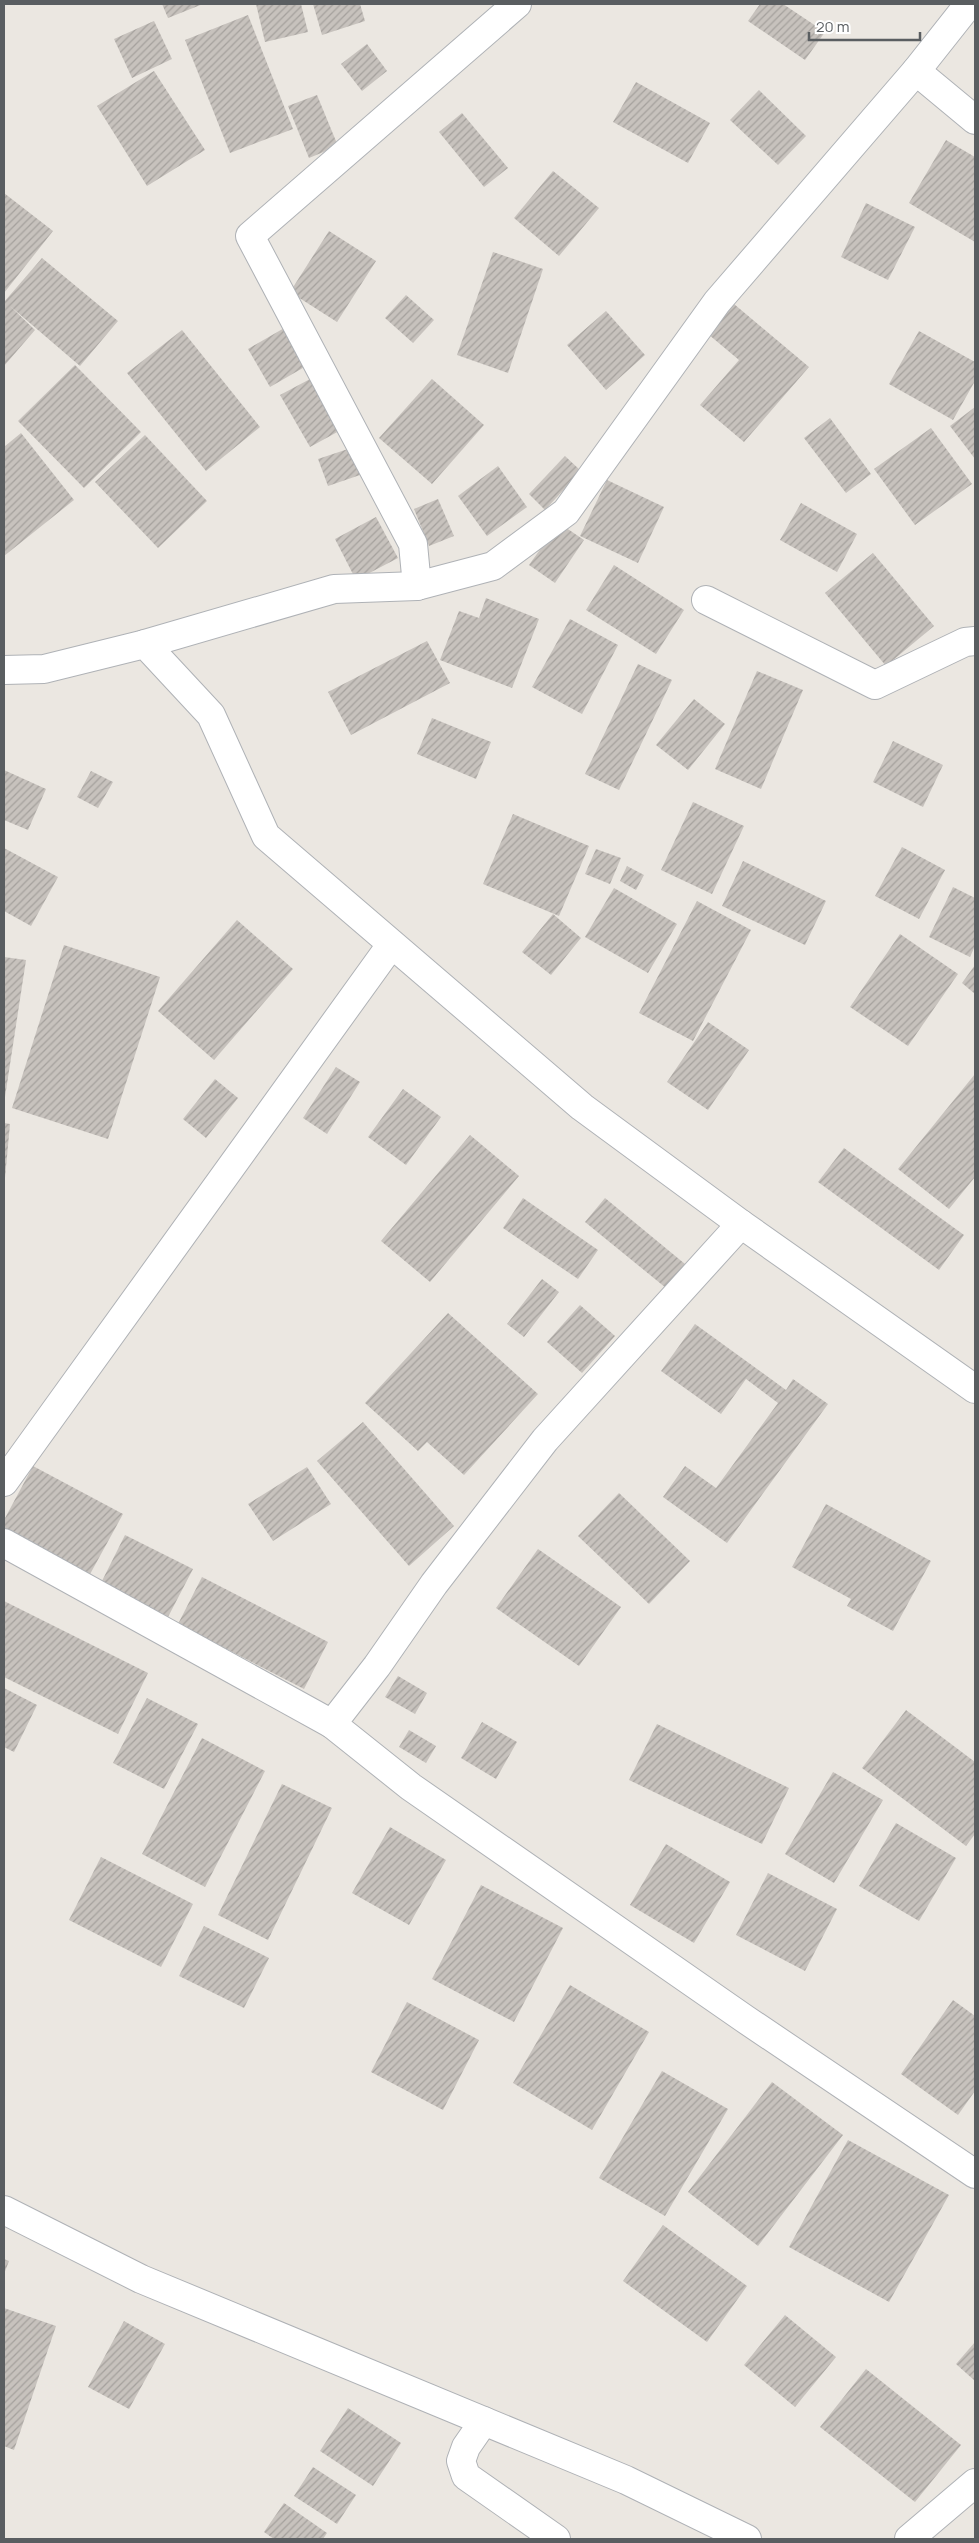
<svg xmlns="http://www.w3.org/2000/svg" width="979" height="2543" font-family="Manrope,sans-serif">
<defs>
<pattern id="building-hatch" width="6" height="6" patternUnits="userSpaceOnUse" patternTransform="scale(1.25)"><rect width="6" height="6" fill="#c7c2bd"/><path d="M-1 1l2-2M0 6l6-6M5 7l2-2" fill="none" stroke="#a5a19d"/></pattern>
</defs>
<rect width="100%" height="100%" fill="#ebe7e1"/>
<!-- building -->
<g fill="url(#building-hatch)">
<polygon points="162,4 203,4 168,18"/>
<polygon points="256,4 301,4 308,32 265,42"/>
<polygon points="313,4 360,4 365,21 322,35"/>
<polygon points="760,4 783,4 825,32 805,60 748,21"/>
<polygon points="248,15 293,129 230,153 185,40"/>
<polygon points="154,21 172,59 132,78 114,39"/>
<polygon points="367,44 387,71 362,91 341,64"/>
<polygon points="154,71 205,150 147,186 97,106"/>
<polygon points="636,82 710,123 688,163 613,122"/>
<polygon points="759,90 806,136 778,165 730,120"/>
<polygon points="317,95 338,146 309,158 288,106"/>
<polygon points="462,113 508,168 484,187 439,132"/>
<polygon points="946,140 975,157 975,242 909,203"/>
<polygon points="553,171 599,208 559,256 514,218"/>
<polygon points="4,193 53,231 4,293"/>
<polygon points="866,203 915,227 888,280 841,257"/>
<polygon points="329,231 376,261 337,322 290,292"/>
<polygon points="493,252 543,269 508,373 457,355"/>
<polygon points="42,258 118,321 80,366 10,306 35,330 4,366 4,302"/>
<polygon points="406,295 434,320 413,343 385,318"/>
<polygon points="734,304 809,367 744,442 700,405 739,360 708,334"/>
<polygon points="606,311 645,355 606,390 567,345"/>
<polygon points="286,327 308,365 270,387 248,349"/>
<polygon points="182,330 260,427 206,471 127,373"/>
<polygon points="919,331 975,362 975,381 953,420 889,384"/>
<polygon points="75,365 141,432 84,488 18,421"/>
<polygon points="312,378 341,430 310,447 280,395"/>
<polygon points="432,379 484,425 432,484 379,438"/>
<polygon points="975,407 975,459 950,426"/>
<polygon points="830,418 871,474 846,493 804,438"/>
<polygon points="931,428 972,484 915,525 874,469"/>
<polygon points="21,433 74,500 4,556 4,447"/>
<polygon points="145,435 207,501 158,548 95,482"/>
<polygon points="351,448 360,475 328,486 318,459"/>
<polygon points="565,456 581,471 545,510 529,494"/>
<polygon points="498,466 527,507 487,536 458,496"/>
<polygon points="607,480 664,507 638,563 580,536"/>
<polygon points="438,499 454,536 429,546 414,509"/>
<polygon points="801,503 857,534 837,572 780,540"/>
<polygon points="376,517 398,558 356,580 335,539"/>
<polygon points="559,523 584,540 555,583 529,565"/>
<polygon points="873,553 934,626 886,666 825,593"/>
<polygon points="614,565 684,610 656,654 586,610"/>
<polygon points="486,598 539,619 512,688 440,660 459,611 479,618"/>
<polygon points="570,619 618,645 582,714 532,687"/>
<polygon points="427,641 450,683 351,735 328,692"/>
<polygon points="638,664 672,680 619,790 585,774"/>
<polygon points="757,671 803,690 761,789 715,769"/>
<polygon points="694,699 725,724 688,770 656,745"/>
<polygon points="432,718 491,742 476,779 417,754"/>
<polygon points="893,741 943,765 923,807 873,782"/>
<polygon points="4,770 46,789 28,830 4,820"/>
<polygon points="91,771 113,782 98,808 77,797"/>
<polygon points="693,802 744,826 712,894 661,870"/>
<polygon points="513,814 589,846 559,916 483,884"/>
<polygon points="902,847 945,870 919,919 875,896"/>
<polygon points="4,848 58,877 31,926 4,911"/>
<polygon points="596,849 621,858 610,884 585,874"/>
<polygon points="743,861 826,901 805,945 722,906"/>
<polygon points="627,866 644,875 636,890 620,881"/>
<polygon points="953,887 975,898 975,946 970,957 929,937"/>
<polygon points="614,888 677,924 648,973 585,937"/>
<polygon points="697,901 751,930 693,1041 639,1013"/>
<polygon points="553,914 581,938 551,975 522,952"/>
<polygon points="237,920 293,969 214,1060 158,1011"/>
<polygon points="900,934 958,974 908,1046 850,1007"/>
<polygon points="64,945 160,977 108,1139 12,1108"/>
<polygon points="4,957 26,960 5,1097 4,1096"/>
<polygon points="975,965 975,994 962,983"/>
<polygon points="708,1022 749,1050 708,1110 667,1082"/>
<polygon points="336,1067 360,1082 327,1134 303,1118"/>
<polygon points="975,1074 975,1177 949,1209 898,1169"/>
<polygon points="215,1079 238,1098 206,1138 183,1119"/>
<polygon points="403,1089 441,1117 406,1165 368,1137"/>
<polygon points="4,1123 10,1124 5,1178 4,1178"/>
<polygon points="470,1135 519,1176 430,1282 381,1241"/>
<polygon points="844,1148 964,1235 939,1270 818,1182"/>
<polygon points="523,1198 598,1250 578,1279 503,1228"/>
<polygon points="605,1198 685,1264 666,1288 585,1222"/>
<polygon points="542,1279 559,1292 524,1337 507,1324"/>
<polygon points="580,1305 615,1336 582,1373 547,1342"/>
<polygon points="448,1313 538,1394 464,1475 427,1442 418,1451 365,1403"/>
<polygon points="695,1324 786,1390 793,1379 828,1404 727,1543 663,1497 685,1466 716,1488 778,1403 746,1379 721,1414 661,1371"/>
<polygon points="363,1422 454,1526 409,1566 317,1461"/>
<polygon points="33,1466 123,1514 89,1576 4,1530 4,1520"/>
<polygon points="307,1467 331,1504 273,1541 248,1504"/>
<polygon points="619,1493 690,1561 649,1604 578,1536"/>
<polygon points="826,1504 931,1561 893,1631 847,1606 851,1599 792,1567"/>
<polygon points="125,1535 193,1569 168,1617 101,1583"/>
<polygon points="538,1549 621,1607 579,1666 496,1608"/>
<polygon points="202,1577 328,1642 304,1689 178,1624"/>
<polygon points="4,1601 148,1673 118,1734 4,1677"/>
<polygon points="398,1676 427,1693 415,1714 385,1697"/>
<polygon points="4,1688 37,1705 14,1752 4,1747"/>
<polygon points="147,1698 198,1724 164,1789 113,1763"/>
<polygon points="906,1710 975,1762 975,1834 966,1846 862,1768"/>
<polygon points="482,1722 517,1742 496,1779 461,1758"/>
<polygon points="657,1724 789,1788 762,1844 629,1780"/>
<polygon points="409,1730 436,1746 426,1763 399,1747"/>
<polygon points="202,1738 265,1771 205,1887 142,1854"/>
<polygon points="833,1772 883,1800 834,1883 785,1854"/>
<polygon points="282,1784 332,1808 268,1940 218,1915"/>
<polygon points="896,1823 956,1858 919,1921 859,1886"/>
<polygon points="390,1827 446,1860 409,1925 352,1893"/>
<polygon points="666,1844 730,1882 694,1943 630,1905"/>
<polygon points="101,1857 193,1904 161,1967 69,1920"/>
<polygon points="768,1873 837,1909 805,1971 736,1935"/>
<polygon points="481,1885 563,1928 514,2022 432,1979"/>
<polygon points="204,1926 269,1958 244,2008 179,1976"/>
<polygon points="570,1985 649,2032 592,2130 513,2083"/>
<polygon points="953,2000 975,2016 975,2091 958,2115 901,2074"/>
<polygon points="407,2002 479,2040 443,2110 371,2072"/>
<polygon points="662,2071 728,2109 665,2216 599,2178"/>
<polygon points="772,2082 843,2135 758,2246 688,2192"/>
<polygon points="848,2140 949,2195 889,2302 789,2247"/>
<polygon points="663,2225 747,2286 707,2342 623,2281"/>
<polygon points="4,2259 9,2261 4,2274"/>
<polygon points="4,2308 56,2326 14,2450 4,2446"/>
<polygon points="785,2315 836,2357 795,2407 744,2365"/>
<polygon points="124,2321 165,2344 129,2409 88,2387"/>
<polygon points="975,2342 975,2381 956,2364"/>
<polygon points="866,2369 961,2445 915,2502 820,2427"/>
<polygon points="348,2408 401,2443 373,2486 320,2451"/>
<polygon points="313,2467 356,2495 337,2524 294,2496"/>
<polygon points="284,2503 327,2533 323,2539 274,2539 264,2532"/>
</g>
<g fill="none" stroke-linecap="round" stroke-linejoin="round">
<defs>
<g id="minor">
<polyline points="916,71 975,120"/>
<polyline points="417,586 413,544 250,236 517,4"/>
<polyline points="706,600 875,685 965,642 975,641"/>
<polyline points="145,644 334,589 417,586 493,566 566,512 717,302 916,71 969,4"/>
<polyline points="4,670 44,669 145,644 211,715 266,836 582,1107 741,1224 975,1389"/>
<polyline points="741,1224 545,1440 434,1584 377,1666 332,1724 411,1787 745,2019 975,2174"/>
<polyline points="4,1482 391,945"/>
<polyline points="4,1543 332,1724"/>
<polyline points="4,2210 141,2279 626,2480 747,2539"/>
<polyline points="484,2421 466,2447 461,2461 466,2476 556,2539"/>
<polyline points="909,2539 975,2483"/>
</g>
</defs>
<!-- minor casing -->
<use href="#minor" stroke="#afb2b6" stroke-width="30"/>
<!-- minor -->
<use href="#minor" stroke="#fff" stroke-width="28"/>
</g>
<!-- border -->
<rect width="979" height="2543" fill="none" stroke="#5a5e61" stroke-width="10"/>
<!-- scale -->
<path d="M809 32v8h111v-8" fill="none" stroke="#5a5e61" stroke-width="2.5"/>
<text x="816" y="32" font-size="15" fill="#5a5e61" stroke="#ffffff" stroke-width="4" paint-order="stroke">20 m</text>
</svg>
